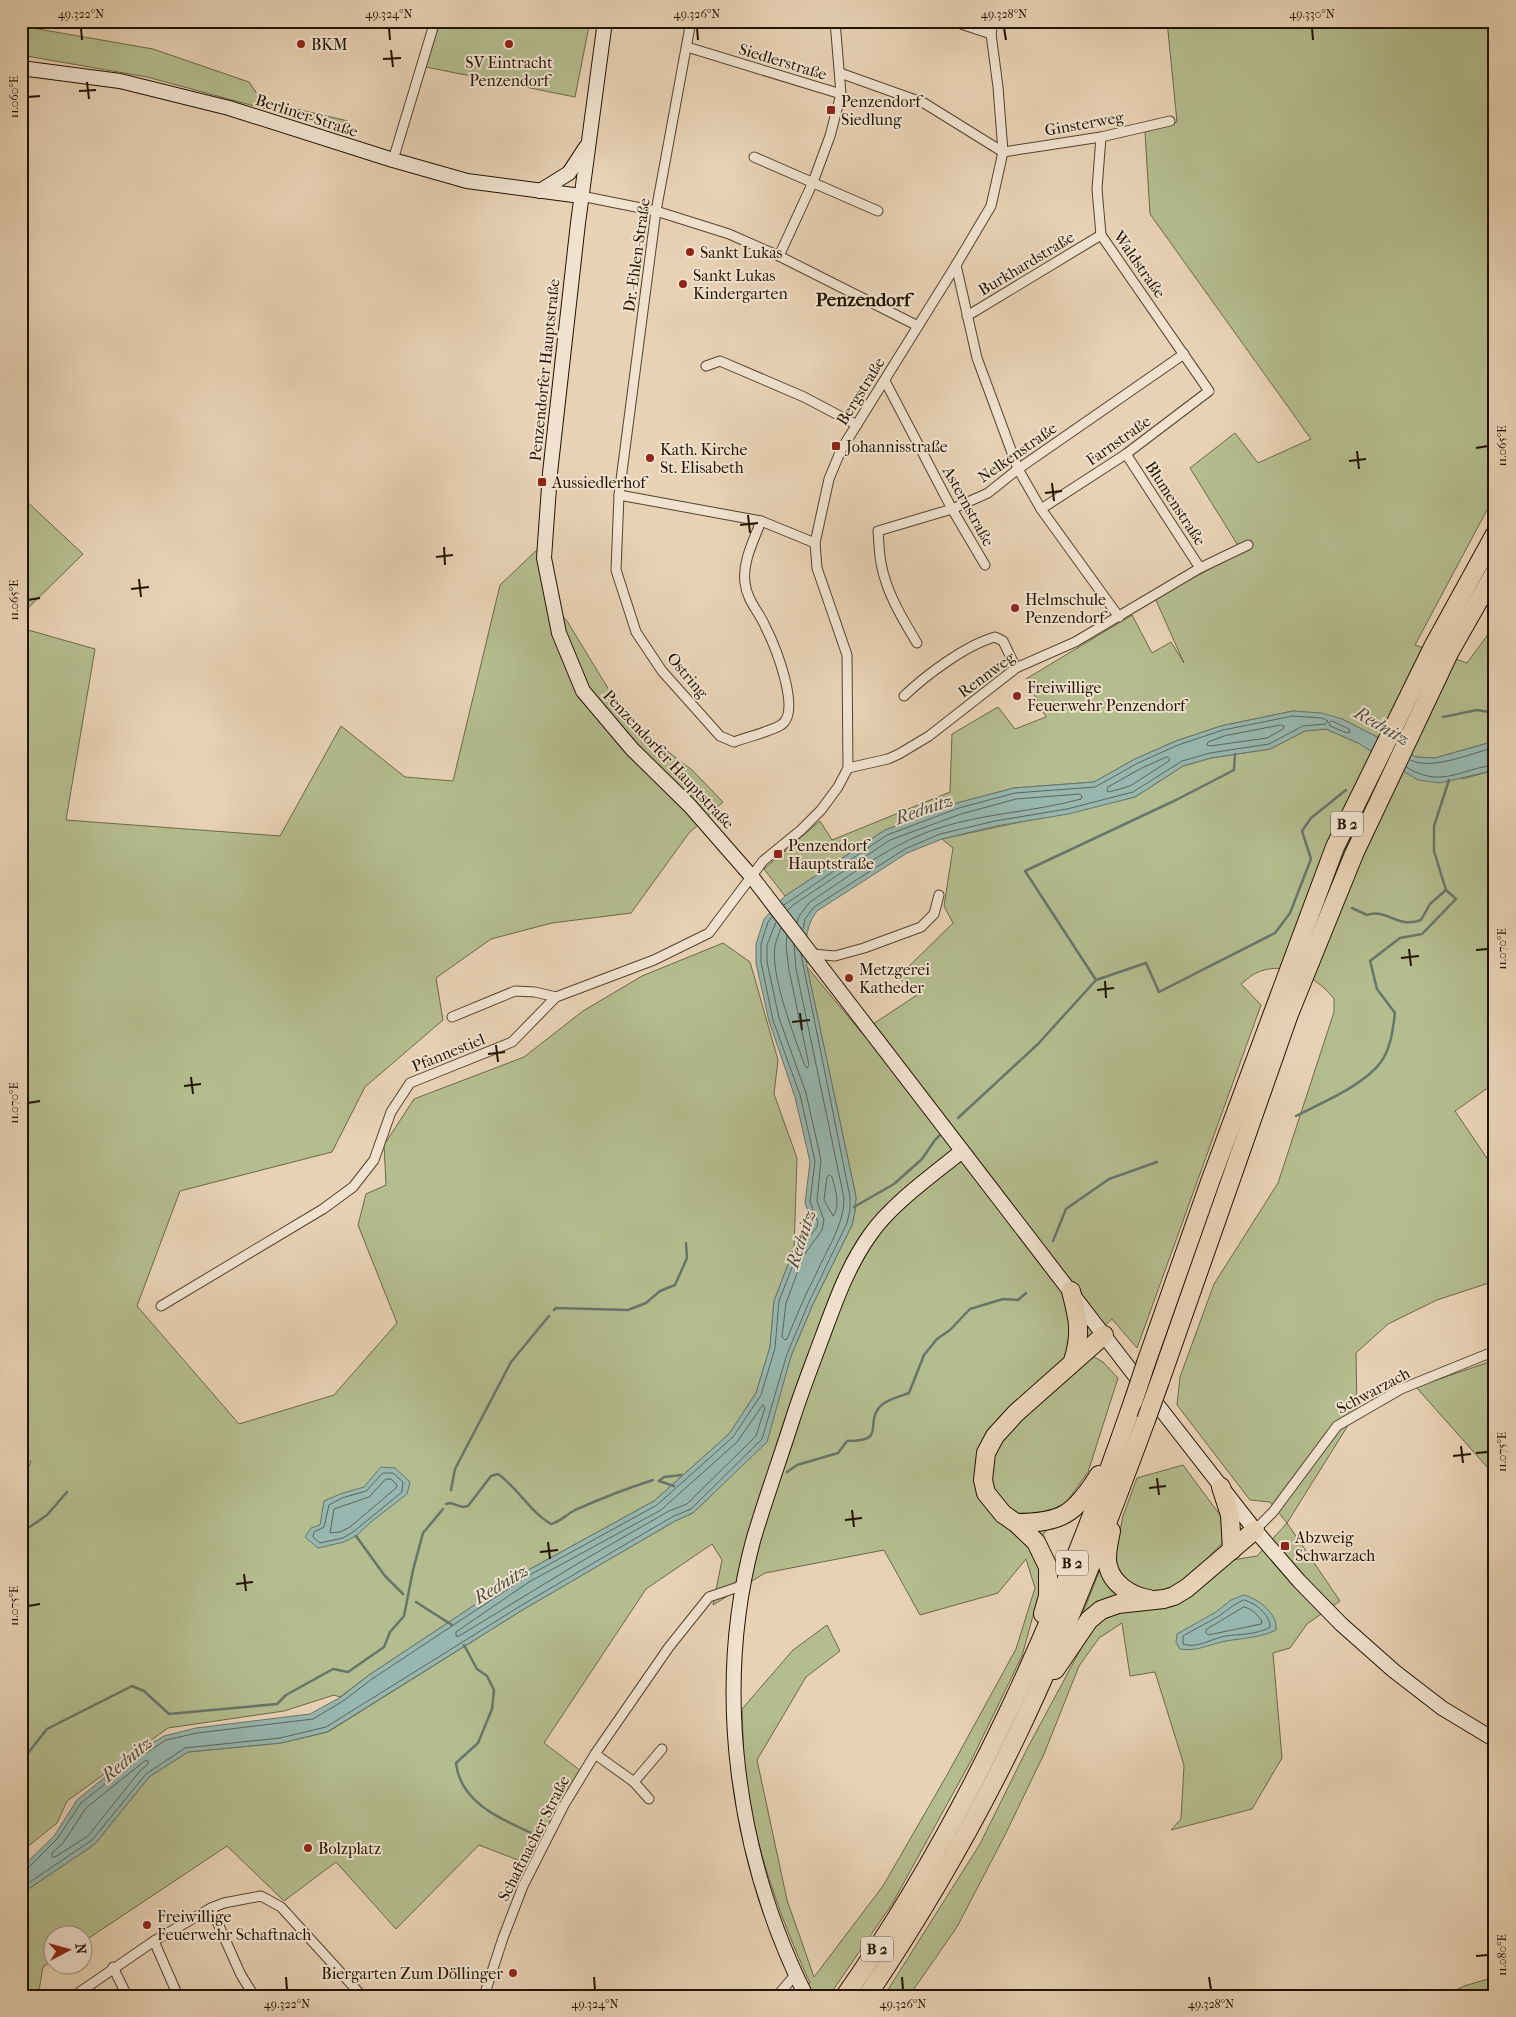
<svg xmlns="http://www.w3.org/2000/svg" width="1516" height="2017" font-family="'IM FELL French Canon',serif">
<rect width="100%" height="100%" fill="#e8d2b5"/>
<filter id="stains"><feTurbulence type="fractalNoise" baseFrequency=".004" numOctaves="4"/><feColorMatrix values="0 0 0 0 .2 0 0 0 0 .09 0 0 0 0 .02 0 0 0 .5 -.17"/></filter>
<radialGradient id="worn" r=".72"><stop offset=".6" stop-color="#630" stop-opacity="0"/><stop offset="1" stop-color="#630" stop-opacity=".3"/></radialGradient>
<!-- green -->
<g fill="#b4bd8f" stroke="#6b6848">
<polygon points="440,21 590,21 575,97 426,67"/>
<polygon points="1167,21 1495,21 1495,495 1415,645 1467,663 1495,625 1495,741 1435,758 1416,757 1342,719 1293,711 1221,726 1176,741 1135,759 1094,782 1014,788 957,803 885,830 785,896 764,869 820,821 832,840 950,792 952,734 998,707 1015,729 1046,717 1026,679 1132,615 1152,653 1171,642 1184,663 1155,598 1242,552 1190,468 1235,433 1258,463 1311,439 1150,214 1145,132 1177,122"/>
<polygon points="21,26 153,49 249,82 262,101 348,121 347,128 247,104 147,77 21,55"/>
<polygon points="21,496 83,554 21,615"/>
<polygon points="540,547 548,599 567,621 628,721 692,770 723,802 689,833 631,913 552,923 491,939 436,978 443,1020 365,1087 332,1152 180,1191 137,1306 239,1424 334,1395 397,1323 358,1225 366,1194 386,1185 384,1145 414,1099 524,1057 583,1011 642,976 723,943 750,962 778,1060 774,1094 797,1158 794,1249 774,1301 770,1347 756,1393 729,1434 654,1501 523,1573 369,1675 340,1697 334,1695 284,1711 168,1728 67,1801 57,1823 21,1852 21,1486 31,1461 21,1460 21,628 95,649 66,820 280,836 341,726 405,777 453,781 500,585"/>
<path d="M1326,729L1358,743L1462,779L1495,770V1083L1455,1111L1495,1170V1281L1437,1300L1388,1324L1356,1353L1357,1411L1287,1523L1340,1601L1307,1624L1290,1648L1273,1653L1282,1758L1252,1809L1171,1830L1181,1819L1184,1765L1155,1672L1130,1676L1122,1623L1099,1638L1079,1666L1044,1754L1006,1833L957,1927L909,1996H884L980,1844L1027,1749L1085,1641L1078,1625L1103,1562L1115,1556L1123,1516L1137,1478L1183,1465L1223,1519V1542L1201,1565L1257,1556L1287,1523L1270,1502L1250,1500L1177,1405L1180,1377L1214,1284L1278,1183L1334,1012V999C1317,976 1282,959 1254,974C1249,977 1245,981 1241,984L1261,1005L1137,1348L1112,1319L1079,1349L1103,1362L1118,1378L1088,1472L1031,1552L1043,1579L1022,1656L972,1759L892,1904L829,1996H788L789,1992L810,1983C779,1915 754,1845 745,1771C743,1751 743,1730 742,1709L793,1650L827,1625L840,1651L806,1677L757,1760L787,1900L814,1977L883,1886L947,1775L1016,1649L1035,1588L1026,1559L998,1593L920,1615L884,1550L765,1573L713,1605L722,1560L712,1544L646,1589L544,1743L581,1771L528,1864L479,1845L396,1929L336,1862L284,1901L227,1846L83,1942L82,1934H52V1961L43,1967L38,1996H21V1894L95,1844L149,1777L188,1752L281,1743L328,1732L524,1609L675,1521L693,1513L766,1442L791,1356L813,1304L852,1225L855,1211L856,1197L807,967L861,1032L917,995L898,977L953,923L944,906L953,848L942,839L1135,797L1183,766L1211,758L1270,749L1305,731Z"/>
<polygon points="1495,1360 1495,1476 1416,1387"/>
<polygon points="1495,1977 1495,1996 1444,1996 1464,1986"/>
</g>
<!-- water -->
<g fill="#97b7b0" stroke="#68756a">
<path d="M1293,711L1322,713L1342,719L1416,757L1435,758L1495,741V770L1440,783L1418,780L1358,743L1326,729L1305,731L1270,749L1211,758L1183,766L1135,797L1068,814L996,826L942,839L907,853L817,911C804,929 805,947 807,967L856,1197L855,1211L852,1225L813,1304L791,1356L767,1442L693,1513L675,1521L524,1609L327,1732L281,1743L188,1752L149,1777L95,1844L21,1894V1868L54,1836L77,1800L132,1755L164,1736L196,1728L310,1714L341,1697L369,1675L523,1573L654,1501L729,1434L756,1393L770,1347L774,1301L794,1249L813,1224L805,1203L810,1162L795,1097L769,1021L756,963V944L764,919L785,896L885,830L957,803L1014,788L1094,782L1135,759L1176,741L1221,726Z"/>
<polygon points="381,1467 395,1468 410,1482 407,1494 371,1522 356,1536 344,1542 318,1548 305,1537 311,1528 320,1525 324,1501 340,1494 364,1487"/>
<path d="M1244,1595C1258,1599 1278,1613 1276,1630C1260,1638 1243,1638 1226,1641C1210,1644 1197,1652 1180,1649L1176,1642L1177,1634L1216,1612L1231,1600Z"/>
</g>
<g fill="none" stroke-linecap="round" stroke-linejoin="round">
<!-- shore -->
<g stroke="#5c6558" stroke-width="1">
<polygon points="1332,721 1349,729 1350,732 1347,733 1330,726 1329,723"/>
<polygon points="1281,725 1284,726 1283,729 1267,738 1210,746 1207,745 1208,742 1224,736"/>
<polygon points="1167,757 1170,759 1169,761 1130,786 1109,792 1107,791 1108,787 1140,769"/>
<path d="M1410,760C1431,771 1473,753 1495,747"/>
<path d="M1406,767C1442,789 1459,769 1495,765"/>
<polyline points="784,905 887,835 959,808 1015,793 1095,787 1138,763 1178,745 1223,730 1293,716 1322,718 1328,721 1326,724 1303,726 1269,744 1210,753 1182,761 1133,792 1067,809 995,821 940,834 905,849 814,907 805,919 803,929"/>
<path d="M788,910L793,905L890,840L961,814L1016,799L1080,794L1082,796L1081,799C1034,812 985,813 939,828C892,843 851,875 810,902L799,916L797,923"/>
<path d="M776,922L767,945V962L779,1018L806,1093L821,1160L817,1201L824,1220L822,1230L804,1255L786,1303L782,1337L785,1340L787,1339C796,1317 805,1295 816,1274C827,1249 844,1225 844,1198L796,969L794,944"/>
<path d="M781,928C779,934 776,940 775,946C770,975 795,1038 805,1066L807,1068L809,1065L789,970L786,946L787,936"/>
<path d="M830,1175L832,1177C835,1188 841,1206 833,1216L824,1200L827,1177Z"/>
<polygon points="763,1405 765,1408 756,1436 687,1504 669,1511 582,1561 459,1636 456,1636 456,1632 529,1582 661,1510 737,1442"/>
<polygon points="383,1473 393,1473 403,1482 402,1492 353,1532 343,1538 320,1543 313,1537 314,1532 324,1527 329,1505 342,1498 366,1491"/>
<polygon points="386,1479 391,1479 397,1485 396,1488 350,1527 340,1532 330,1533 334,1509 369,1497"/>
<path d="M1244,1600C1256,1603 1270,1615 1270,1627C1257,1635 1239,1634 1225,1636C1211,1639 1196,1649 1183,1644V1636L1219,1616L1234,1605Z"/>
<path d="M1244,1607C1252,1609 1257,1614 1262,1621L1261,1624L1208,1635L1206,1633V1630Z"/>
<polygon points="145,1761 148,1761 148,1764 140,1771 88,1836 55,1857 52,1857 52,1853 63,1843 86,1808"/>
<polyline points="21,1871 27,1869 57,1839 81,1803 135,1760 166,1740 197,1733 313,1719 343,1701 372,1679 526,1577 657,1505 733,1437 761,1395 775,1348 779,1301 798,1252 817,1227 818,1222 810,1202 815,1161 800,1095 773,1020 761,962 761,944 768,922 772,917"/>
<polyline points="21,1888 92,1840 146,1774 185,1748 280,1738 326,1727 522,1605 672,1517 691,1509 762,1439 787,1354 809,1302 847,1223 850,1210 850,1197 801,954"/>
</g>
<!-- stream -->
<g stroke="#68756a" stroke-width="2.5">
<polyline points="1443,717 1477,710 1495,713"/>
<path d="M1352,908L1367,915C1388,908 1396,929 1421,920L1430,904L1446,890"/>
<polyline points="1096,980 1025,871 1176,800 1234,770 1235,754"/>
<path d="M1296,1116C1323,1102 1363,1086 1381,1062C1391,1048 1393,1029 1395,1013L1377,989L1370,961L1400,938L1422,934L1456,899L1446,890L1434,851V826L1449,780"/>
<polyline points="958,1118 1038,1044 1096,980 1146,963 1159,992 1275,933 1290,913 1311,859 1302,831 1311,818 1346,790"/>
<polyline points="854,1207 894,1184 922,1159 935,1140 942,1133"/>
<polyline points="1053,1241 1066,1209 1109,1179 1157,1162"/>
<polyline points="554,1310 556,1308 628,1310 646,1303 660,1291 675,1285 687,1258 686,1243"/>
<path d="M787,1472L797,1465L838,1453L847,1441C886,1441 866,1426 878,1409C884,1400 899,1397 909,1393L924,1355L937,1339L950,1330L970,1309L1003,1299L1018,1300L1026,1293"/>
<polyline points="659,1481 674,1486"/>
<polyline points="659,1481 664,1477 682,1475"/>
<polyline points="451,1490 455,1469 511,1362 549,1316"/>
<path d="M446,1504L450,1503L463,1507L468,1506L491,1476L498,1474C518,1488 530,1512 551,1524C560,1522 567,1514 575,1510C602,1498 625,1489 653,1480"/>
<polyline points="21,1533 47,1515 67,1492"/>
<polyline points="356,1536 385,1576 403,1594"/>
<polyline points="416,1602 452,1625"/>
<path d="M464,1645L477,1669L487,1676L494,1690L492,1709L478,1743L456,1763C460,1804 505,1821 538,1836"/>
<polyline points="21,1762 47,1729 132,1686 144,1691 169,1714 277,1704 286,1695 333,1669 348,1672 384,1647 390,1632 404,1616 413,1570 423,1533 443,1509"/>
</g>
<defs>
<g id="street">
<path d="M691,21L656,211L619,495L616,570L636,632L662,671L720,736L734,742C747,737 769,732 781,725C802,712 775,646 766,628C760,613 747,601 745,583C742,562 754,540 761,521"/>
<polyline points="952,21 991,34"/>
<polyline points="687,47 841,94"/>
<polyline points="840,73 924,103 1003,152"/>
<polyline points="1003,152 1101,137 1170,121"/>
<polyline points="754,157 878,211"/>
<polyline points="393,160 435,21"/>
<polyline points="581,196 656,211 729,234 779,256 918,326"/>
<polyline points="779,256 813,182 830,136 841,94 835,21"/>
<polyline points="956,265 977,358 1018,469 1041,509 1119,617"/>
<polyline points="967,316 1101,235"/>
<polyline points="706,366 720,361 804,397 857,425"/>
<polyline points="885,381 952,509 985,565"/>
<polyline points="1126,454 1200,568"/>
<polyline points="619,495 761,521 815,543"/>
<polyline points="1041,509 1126,454 1209,391 1101,235 1097,189 1101,137"/>
<path d="M917,643C902,618 886,592 881,563C879,553 879,542 878,531L952,509L988,493L1018,469L1184,354"/>
<path d="M904,696C926,675 966,645 995,637L1003,641L1016,668"/>
<polyline points="848,768 888,759 899,754 929,736 1016,668 1075,642 1200,568 1248,545"/>
<polyline points="812,954 835,956 864,948 921,927 934,914 939,895"/>
<polyline points="452,1017 515,991 535,992 556,997"/>
<polyline points="161,1306 323,1209 353,1187 374,1160 391,1112 410,1083 512,1042 556,997 654,960 709,933 763,861 801,830 821,810 838,787 848,768 847,655 817,568 815,543 829,479 841,450 956,265 991,206 1003,152 998,87 991,34 993,21"/>
<polyline points="1255,1530 1273,1512 1337,1426 1401,1389 1495,1351"/>
<polyline points="595,1754 634,1782 662,1749"/>
<polyline points="634,1782 649,1799"/>
<polyline points="211,1908 241,1975 254,1996"/>
<polyline points="154,1941 178,1996"/>
<polyline points="113,1967 127,1996"/>
<polyline points="74,1996 154,1941 211,1908 224,1903 261,1896 281,1907 362,1996"/>
<polyline points="484,1996 503,1938 523,1886 564,1805 595,1754 669,1647 709,1597 744,1585"/>
<polyline points="777,1996 796,1974"/>
</g>
<g id="secondary">
<polyline points="605,21 578,223 550,473 544,558 559,633 583,691 632,749 690,806 752,877 1149,1394 1255,1530 1299,1581 1341,1624 1394,1671 1442,1708 1495,1740"/>
<polyline points="21,68 120,81 229,108 393,160 467,181 581,196"/>
<polyline points="540,191 569,173 586,147"/>
<path d="M806,1996C737,1858 713,1691 753,1541C765,1500 780,1459 793,1418C802,1390 813,1362 823,1335C836,1300 848,1266 870,1235C891,1204 933,1175 962,1151"/>
</g>
<g id="highway">
<path d="M1071,1291C1078,1318 1082,1333 1073,1361"/>
<polyline points="1146,1363 1211,1179 1335,847 1434,645 1495,534"/>
<polyline points="1160,1381 1289,1014 1354,854 1450,651 1495,572"/>
<polyline points="1221,1487 1230,1515 1232,1550"/>
<path d="M1016,1523C1062,1523 1075,1514 1099,1475"/>
<path d="M1111,1531C1109,1542 1105,1555 1108,1566C1112,1584 1131,1596 1149,1599"/>
<polyline points="1043,1614 1048,1596 1048,1567 1036,1542 1016,1523 1003,1514 986,1493 983,1480 986,1453 995,1436 1016,1413 1104,1335"/>
<polyline points="1055,1670 1089,1620 1101,1610 1118,1604 1164,1599 1174,1596 1187,1588 1255,1530"/>
<path d="M845,1996C972,1814 1061,1611 1133,1402"/>
<path d="M867,1996C924,1911 975,1823 1019,1731C1067,1630 1107,1525 1146,1420"/>
</g>
</defs>
<!-- street casing -->
<use href="#street" stroke="#54432e" stroke-width="11"/>
<!-- secondary casing -->
<use href="#secondary" stroke="#221301" stroke-width="16"/>
<!-- highway casing -->
<use href="#highway" stroke="#221301" stroke-width="20"/>
<!-- street -->
<use href="#street" stroke="#f0e2cf" stroke-width="9"/>
<!-- secondary -->
<use href="#secondary" stroke="#f0e2cf" stroke-width="14"/>
<!-- highway -->
<use href="#highway" stroke="#e8d2b5" stroke-width="18"/>
<defs>
<g id="highway-bridge">
<polyline points="1133,1402 1146,1363"/>
<polyline points="1146,1420 1160,1381"/>
</g>
</defs>
<!-- highway-bridge casing -->
<use href="#highway-bridge" stroke="#221301" stroke-width="20" stroke-linecap="butt"/>
<!-- highway-bridge -->
<use href="#highway-bridge" stroke="#e8d2b5" stroke-width="18"/>
</g>
<!-- ticks -->
<path fill="none" stroke="#221301" stroke-width="2" d="M81,28L82,40M389,28L390,40M697,28L698,40M1004,28L1006,40M1312,28L1313,40M391,50L393,67M383,59L401,58M87,82L89,99M79,91L96,90M28,97L40,96M1476,448L1488,446M1357,451L1359,469M1349,461L1366,459M1052,483L1054,501M1045,493L1062,491M748,515L750,533M740,525L758,523M444,547L445,565M436,557L453,555M139,579L141,597M131,589L149,587M28,600L40,598M1409,949L1411,966M1476,950L1488,949M1401,958L1419,956M1105,981L1106,998M1097,990L1114,988M800,1013L802,1030M792,1022L810,1020M496,1045L498,1062M488,1054L505,1052M191,1077L193,1094M184,1086L201,1084M28,1103L40,1101M1461,1446L1463,1463M1476,1453L1488,1452M1453,1456L1471,1454M1157,1478L1159,1495M1149,1488L1166,1486M852,1510L854,1527M845,1520L862,1518M548,1542L550,1559M540,1552L558,1550M244,1574L246,1591M236,1584L253,1582M28,1606L40,1604M1476,1956L1488,1955M286,1977L287,1990M594,1977L595,1990M902,1977L903,1990M1209,1977L1211,1990"/>
<!-- markers -->
<g fill="#8f2418" stroke="#f0e2cf" stroke-width="2">
<circle cx="301" cy="44" r="5"/>
<circle cx="509" cy="44" r="5"/>
<rect x="826" y="105" width="10" height="10" rx="2.5"/>
<circle cx="690" cy="252" r="5"/>
<circle cx="683" cy="284" r="5"/>
<rect x="831" y="441" width="10" height="10" rx="2.5"/>
<circle cx="650" cy="458" r="5"/>
<rect x="537" y="477" width="10" height="10" rx="2.5"/>
<circle cx="1015" cy="608" r="5"/>
<circle cx="1017" cy="696" r="5"/>
<rect x="773" y="849" width="10" height="10" rx="2.5"/>
<circle cx="849" cy="978" r="5"/>
<rect x="1280" y="1541" width="10" height="10" rx="2.5"/>
<circle cx="308" cy="1848" r="5"/>
<circle cx="147" cy="1925" r="5"/>
<circle cx="513" cy="1973" r="5"/>
</g>
<g text-anchor="middle" stroke-width="4" stroke-linejoin="round" paint-order="stroke">
<!-- shield labels -->
<g fill="#f0e2cf" stroke="#60513f" stroke-width="1">
<rect x="1331" y="811.5" width="32" height="25" rx="4"/>
<rect x="1056" y="1550.5" width="32" height="25" rx="4"/>
<rect x="861" y="1936.5" width="32" height="25" rx="4"/>
</g>
<g font-size="15" font-weight="bold" fill="#221301">
<text x="1347" y="829">B 2</text>
<text x="1072" y="1568">B 2</text>
<text x="877" y="1954">B 2</text>
</g>
<!-- poi labels -->
<g font-size="16" fill="#221301" stroke="#f0e2cf" text-anchor="start">
<text x="311" y="50">BKM</text>
<text x="509" y="68" text-anchor="middle">SV Eintracht<tspan x="509" dy="18">Penzendorf</tspan></text>
<text x="841" y="107">Penzendorf<tspan x="841" dy="18">Siedlung</tspan></text>
<text x="700" y="258">Sankt Lukas</text>
<text x="693" y="281">Sankt Lukas<tspan x="693" dy="18">Kindergarten</tspan></text>
<text x="846" y="452">Johannisstraße</text>
<text x="660" y="455">Kath. Kirche<tspan x="660" dy="18">St. Elisabeth</tspan></text>
<text x="552" y="488">Aussiedlerhof</text>
<text x="1025" y="605">Helmschule<tspan x="1025" dy="18">Penzendorf</tspan></text>
<text x="1027" y="693">Freiwillige<tspan x="1027" dy="18">Feuerwehr Penzendorf</tspan></text>
<text x="788" y="851">Penzendorf<tspan x="788" dy="18">Hauptstraße</tspan></text>
<text x="859" y="975">Metzgerei<tspan x="859" dy="18">Katheder</tspan></text>
<text x="1295" y="1543">Abzweig<tspan x="1295" dy="18">Schwarzach</tspan></text>
<text x="318" y="1854">Bolzplatz</text>
<text x="157" y="1922">Freiwillige<tspan x="157" dy="18">Feuerwehr Schaftnach</tspan></text>
<text x="503" y="1979" text-anchor="end">Biergarten Zum Döllinger</text>
</g>
<!-- street labels -->
<g font-size="16" fill="#221301" stroke="#f0e2cf">
<text transform="translate(783 61) rotate(17)" y="6">Siedlerstraße</text>
<text transform="translate(307 115) rotate(18)" y="6">Berliner Straße</text>
<text transform="translate(1084 123) rotate(-10)" y="6">Ginsterweg</text>
<text transform="translate(636 255) rotate(-82)" y="6">Dr.-Ehlen-Straße</text>
<text transform="translate(1026 263) rotate(-31)" y="6">Burkhardstraße</text>
<text transform="translate(1140 264) rotate(55)" y="6">Waldstraße</text>
<text transform="translate(544 370) rotate(-84)" y="6">Penzendorfer Hauptstraße</text>
<text transform="translate(860 391) rotate(-58)" y="6">Bergstraße</text>
<text transform="translate(1118 440) rotate(-35)" y="6">Farnstraße</text>
<text transform="translate(1017 452) rotate(-35)" y="6">Nelkenstraße</text>
<text transform="translate(1176 503) rotate(57)" y="6">Blumenstraße</text>
<text transform="translate(969 506) rotate(61)" y="6">Asternstraße</text>
<text transform="translate(986 674) rotate(-36)" y="6">Rennweg</text>
<text transform="translate(688 675) rotate(50)" y="6">Ostring</text>
<text transform="translate(669 759) rotate(47)" y="6">Penzendorfer Hauptstraße</text>
<text transform="translate(448 1052) rotate(-22)" y="6">Pfannestiel</text>
<text transform="translate(1373 1390) rotate(-28)" y="6">Schwarzach</text>
<text transform="translate(533 1838) rotate(-63)" y="6">Schaftnacher Straße</text>
</g>
<!-- water labels -->
<g font-size="18" font-style="italic" fill="#4b4c3e" stroke="#f0e2cf">
<text transform="translate(1382 726) rotate(30)" y="6">Rednitz</text>
<text transform="translate(924 809) rotate(-19)" y="6">Rednitz</text>
<text transform="translate(801 1239) rotate(-72)" y="6">Rednitz</text>
<text transform="translate(501 1584) rotate(-31)" y="6">Rednitz</text>
<text transform="translate(127 1759) rotate(-40)" y="6">Rednitz</text>
</g>
<!-- quarter labels -->
<g font-size="19" font-weight="bold" fill="#221301" stroke="#f0e2cf">
<text x="863" y="306">Penzendorf</text>
</g>
</g>
<!-- margin -->
<rect width="1516" height="2017" fill="none" stroke="#e8d2b5" stroke-width="55"/>
<!-- north arrow -->
<g transform="translate(68 1950) rotate(84)"><circle r="24" fill="#f0e2cf" stroke="#9e8f7d"/>
<path d="M0-4L9 19L0 12L-9 19Z" fill="#8f2418"/>
<text y="-8" font-size="14" font-weight="bold" text-anchor="middle" fill="#221301">N</text>
</g>
<rect x="28" y="28" width="1460" height="1962" fill="none" stroke="#221301" stroke-width="2"/>
<g font-size="12" text-anchor="middle" fill="#221301">
<text x="81" y="18">49.322°N</text>
<text x="389" y="18">49.324°N</text>
<text x="697" y="18">49.326°N</text>
<text x="1004" y="18">49.328°N</text>
<text x="1312" y="18">49.330°N</text>
<text transform="translate(14 97) rotate(-90)" y="4">11.060°E</text>
<text transform="translate(1502 446) rotate(-90)" y="4">11.065°E</text>
<text transform="translate(14 600) rotate(-90)" y="4">11.065°E</text>
<text transform="translate(1502 949) rotate(-90)" y="4">11.070°E</text>
<text transform="translate(14 1103) rotate(-90)" y="4">11.070°E</text>
<text transform="translate(1502 1452) rotate(-90)" y="4">11.075°E</text>
<text transform="translate(14 1606) rotate(-90)" y="4">11.075°E</text>
<text transform="translate(1502 1955) rotate(-90)" y="4">11.080°E</text>
<text x="287" y="2008">49.322°N</text>
<text x="595" y="2008">49.324°N</text>
<text x="903" y="2008">49.326°N</text>
<text x="1211" y="2008">49.328°N</text>
</g>
<rect width="100%" height="100%" filter="url(#stains)"/>
<rect width="100%" height="100%" fill="url(#worn)"/>
</svg>
